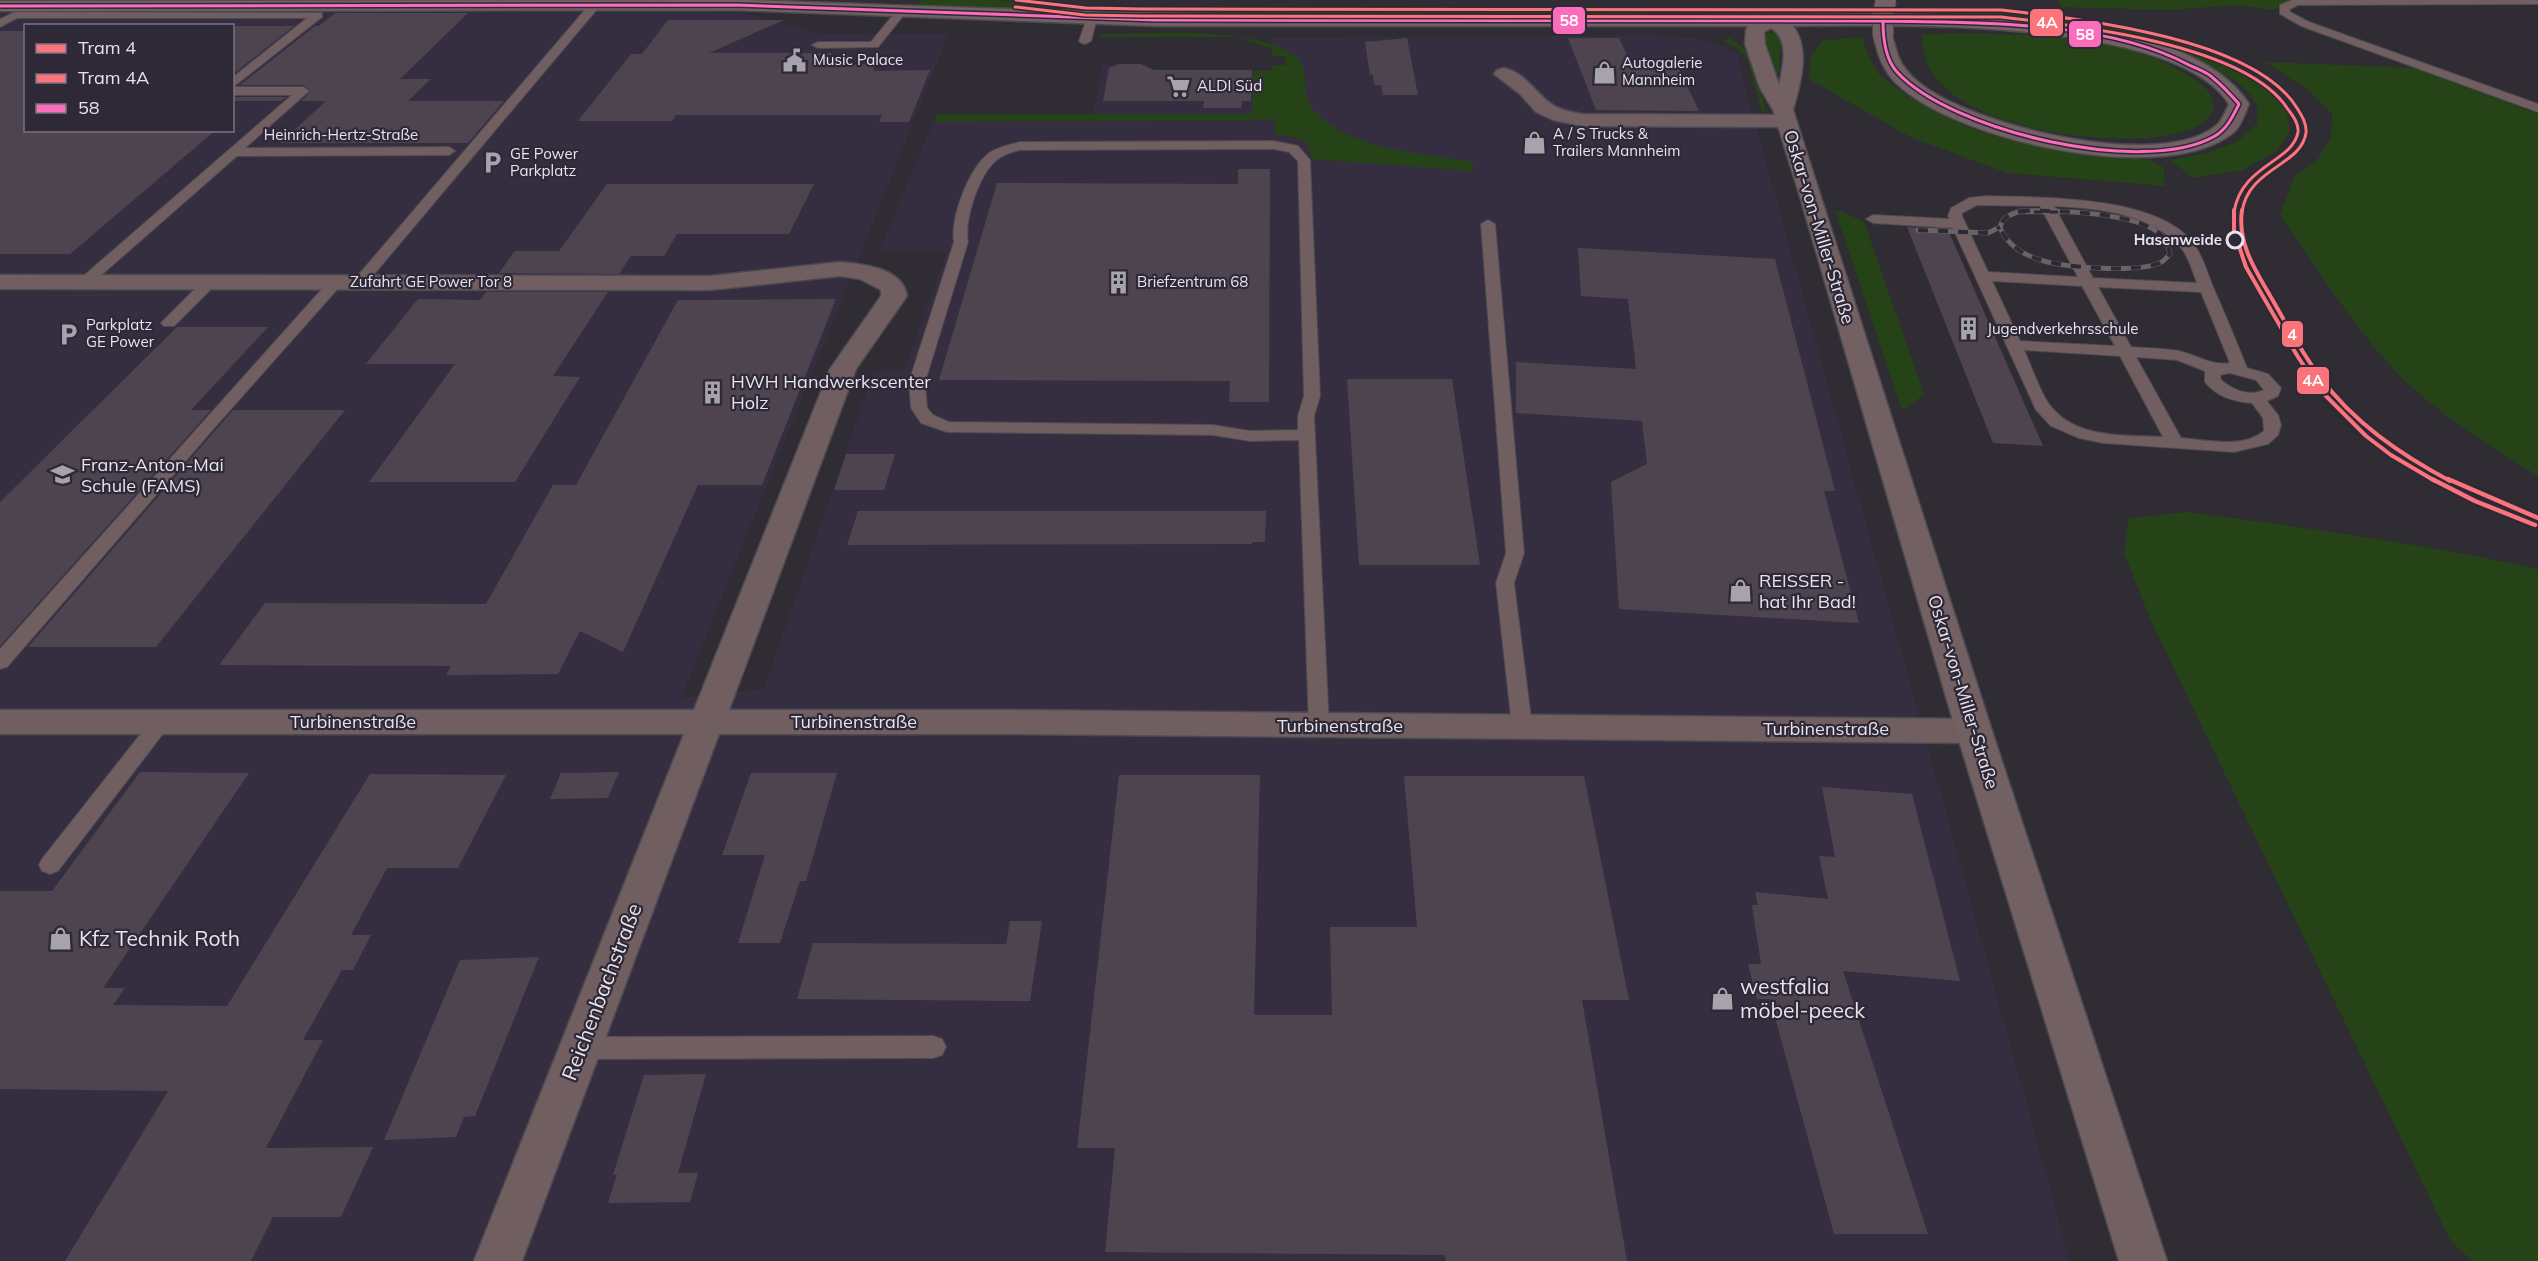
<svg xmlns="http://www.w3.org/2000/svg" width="2538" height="1261" font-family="Mulish,sans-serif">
<rect width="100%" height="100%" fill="#2f2c34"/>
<!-- built -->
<path fill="#352e41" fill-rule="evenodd" d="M0,11L742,13L823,34H949L681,698L764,689L874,371H904L947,252H879L936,115H1092L1103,65H1147V70L1272,71L1273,65H1286L1285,56H1272L1271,38L1657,35L1691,38L1716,43L1736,54L2070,1261H0ZM26,26H232V130H26Z"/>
<!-- green -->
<g fill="#254317">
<polygon points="920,0 998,0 1059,9 1101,11 1648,12 1650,14 1518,17 1213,17 903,6 918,4"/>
<polygon points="2057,0 2365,0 2291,1 2273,10 2236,5 2171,10 2061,7"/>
<path d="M1943,12C2041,14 2168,21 2252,77C2264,85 2278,95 2285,108C2288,114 2288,124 2290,131L2277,151L2243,170L2193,178L2170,160L2207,153L2238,141L2257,124C2257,119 2259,111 2257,106C2253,95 2241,85 2232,79C2159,27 2032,19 1944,14Z"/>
<polygon points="1761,33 1782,33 1778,75 1774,76"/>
<path d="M1099,34C1152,35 1253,24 1296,57C1311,69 1300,94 1312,108C1344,149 1424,154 1473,162V171L1312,159L1307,142L1286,135H1275L1274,120L934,122L937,114H1252L1253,71H1272L1273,65H1286V56H1272V49L1237,37H1099Z"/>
<path d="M1922,34C2003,34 2113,29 2184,73C2194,79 2206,85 2211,96C2215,105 2214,113 2207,120C2196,130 2178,133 2164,136C2103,146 1963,129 1930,69C1924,58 1922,46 1922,34Z"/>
<path d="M1862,37C1866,49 1871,63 1879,74C1884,79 1892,84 1897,88C1952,130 2026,147 2094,156C2116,159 2146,153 2164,168L2165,186L2007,173L1910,137L1809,79L1811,55L1822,41Z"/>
<polygon points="1730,38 1749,52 1766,111 1762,112 1747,58 1737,48 1723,41"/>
<path d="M2265,62L2416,68L2538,114V476C2495,449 2452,423 2414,389C2362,342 2321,273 2280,215L2294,177L2318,159L2331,137L2332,114L2308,90Z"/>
<polygon points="1835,210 1843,212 1864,222 1924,394 1907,408 1901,408"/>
<path d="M2187,512C2304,528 2422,543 2538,569V1261H2473L2451,1242L2151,621L2124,553L2129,518Z"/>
</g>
<!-- building -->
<g fill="#4e4450">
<polygon points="335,13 468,13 400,79 431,79 408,101 504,101 468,143 280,143 326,101 301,101 311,91 303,85 240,85 315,26 319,26"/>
<polygon points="668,20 784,20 709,53 832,53 826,65 875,64 873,71 930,70 909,122 879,122 882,115 676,115 672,121 578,121 631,54 642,54"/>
<polygon points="232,26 294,26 232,75"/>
<polygon points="0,31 26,31 26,130 216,130 70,254 0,254"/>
<polygon points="1407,38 1418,95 1383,95 1381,85 1374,85 1373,75 1370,75 1365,42"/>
<polygon points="1568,38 1619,38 1631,65 1677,65 1699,111 1596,110"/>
<polygon points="1119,64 1141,64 1154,70 1252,70 1251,101 1242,101 1241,108 1203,108 1204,101 1103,101 1109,68"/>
<polygon points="232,97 286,97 281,101 232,101"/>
<polygon points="1238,169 1270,169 1269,402 1229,402 1230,381 939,380 997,183 1238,184"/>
<polygon points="607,184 814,184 789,234 677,234 664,256 631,256 619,274 499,273 515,251 559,251"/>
<polygon points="1907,227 1948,230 2043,446 1993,443"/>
<polygon points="1578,248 1775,259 1835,491 1824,491 1859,623 1619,609 1611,482 1647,464 1642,421 1516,413 1516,362 1636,369 1628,299 1581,296"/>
<polygon points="486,292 608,292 553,376 580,377 515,482 369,482 455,364 366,364 418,299 480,300"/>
<polygon points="836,299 762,485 698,485 623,652 580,631 558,674 446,675 451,666 219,665 265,603 486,604 553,485 576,485 678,300"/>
<polygon points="177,327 268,327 191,410 211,410 0,646 0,502"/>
<polygon points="1347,379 1452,379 1480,565 1359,565"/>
<polygon points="233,410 345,410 156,647 28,647"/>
<polygon points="846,454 895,454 884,490 834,490"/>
<polygon points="858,511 1266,511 1265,542 1252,542 1252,544 847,545"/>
<polygon points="140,772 249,773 103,988 125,988 113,1005 227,1006 370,774 506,775 458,868 387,868 351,935 371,935 353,970 342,970 303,1040 323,1040 266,1148 373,1147 341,1217 273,1217 251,1261 65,1261 168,1091 0,1089 0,891 52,891"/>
<polygon points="619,772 608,798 550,799 561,773"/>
<polygon points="751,773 837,773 806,881 800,881 780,943 738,943 765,855 722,855"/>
<polygon points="1119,775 1260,775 1254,1015 1332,1015 1330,927 1417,927 1404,776 1584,776 1629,1000 1582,1000 1627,1261 1446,1261 1445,1255 1105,1252 1115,1148 1077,1148"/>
<polygon points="1822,787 1912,794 1960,981 1843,971 1928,1234 1834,1234 1770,999 1757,999 1748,964 1761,964 1752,905 1758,905 1755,892 1828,899 1819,856 1835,857"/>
<polygon points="1010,921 1042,921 1030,1001 797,999 813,943 1006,944"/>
<polygon points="539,957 475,1116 464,1117 456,1137 384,1140 460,960"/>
<polygon points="706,1074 678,1173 698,1173 690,1202 608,1203 617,1174 613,1175 644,1075"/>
</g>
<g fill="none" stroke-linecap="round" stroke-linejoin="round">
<defs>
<g id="service">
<polygon points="2292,0 2538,0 2538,4 2298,5 2290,9 2290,12 2309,22 2538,104 2538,112 2301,26 2280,14 2280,5"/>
<polygon points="594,3 599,6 598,8 365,285 355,285 353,282 355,279 590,4"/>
<polygon points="902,8 907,11 878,47 818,48 812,45 818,42 871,42 898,9"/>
<polygon points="15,12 322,13 322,17 233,87 303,87 309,91 245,148 449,147 455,151 449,155 237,156 90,285 80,285 78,282 80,279 292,95 232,95 232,78 307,18 17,18 0,27 0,19"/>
<polygon points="1092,15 1097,18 1091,41 1085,44 1081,43 1079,41 1087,18"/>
<path d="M1274,141L1298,146L1310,160L1320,396L1314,416L1329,726L1326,731L1319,733L1312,731L1309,726L1299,440L1250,441L1213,435L947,432L921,423L911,408L909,382L954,242C950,218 969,168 989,153C998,147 1009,145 1020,142ZM1274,149L1289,152L1298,161L1304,396L1298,416V430L1250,431L1213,425L949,422L933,415L927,408L925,382L968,242C964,220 979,173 998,159C1005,154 1012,152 1020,150Z"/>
<path d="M1986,196C2041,198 2166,194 2197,249C2204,261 2208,275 2213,287C2225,314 2236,341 2247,368L2268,374L2281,388L2278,396L2267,401L2278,415L2281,425L2278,435L2268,444L2234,452L2103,443L2079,438L2051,426L2036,410L1953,228L1873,223L1866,219L1873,215L1950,219L1948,216L1951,208L1969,198ZM1977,205L2040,206L2078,277L1988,272L1962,216V213ZM2054,206C2097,208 2152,213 2182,249C2189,258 2193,273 2197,283L2093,278ZM1992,281L2082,286L2115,346L2020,341ZM2098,287L2201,292L2230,363C2211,366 2197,355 2179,351C2163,348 2147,348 2131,347ZM2024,350L2120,356L2163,437C2127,435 2079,439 2053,409C2041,396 2032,367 2024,350ZM2136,357L2177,360L2205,371V382C2216,396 2234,402 2252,403L2263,418L2264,431C2243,449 2206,440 2181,438ZM2230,373L2256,380L2264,390C2249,397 2233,390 2221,380L2220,375Z"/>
<polygon points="1488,220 1495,224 1524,553 1514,583 1532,726 1529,731 1522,733 1515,731 1512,726 1496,583 1506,553 1481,224"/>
<polygon points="210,278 215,279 217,282 215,285 174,326 164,326 161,323 205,279"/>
<polygon points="336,278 341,279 343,282 341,285 215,427 7,667 0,669 0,649 331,279"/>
<polygon points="161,715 168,717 171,722 168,727 58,871 50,874 42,871 39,865 42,859 154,717"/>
<polygon points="933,1036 942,1039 946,1047 942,1055 933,1058 581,1059 572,1056 568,1048 572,1040 581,1037"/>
</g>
<g id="minor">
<path d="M1504,68C1525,73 1534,91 1550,103C1559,110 1571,112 1582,114L1786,115L1793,117L1796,121L1793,125L1786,127L1582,126L1553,120L1536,112L1520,94L1494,74L1497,70Z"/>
<path d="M840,262C863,264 903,268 907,296L856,369L729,710H1013L1974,719L1987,722L1992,731L1987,740L1974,743L1013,734H719L522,1261H474L684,734H0V710H694L830,369L881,296V290L860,279L840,276L710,290L0,289V275L710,276Z"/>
</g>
<path id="secondary" d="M748,0C993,9 1238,18 1483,16C1585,16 1688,15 1790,15C1886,14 1985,13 2080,26C2137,34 2217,54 2249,104C2245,113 2241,126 2234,132C2167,188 1956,141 1897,84C1883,71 1877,54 1874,36L1876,32H1890C1893,37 1894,43 1896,49C1900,65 1909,75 1922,85C1975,126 2163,173 2218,124C2223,119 2226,110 2229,104C2174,17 1888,25 1793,26C1811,50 1800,84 1793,110L1992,731L2167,1261H2119L1956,731L1801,200L1773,110L1760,88L1745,44L1746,30L1748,26H1156L735,10L0,11V1ZM1771,28C1790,39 1783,67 1779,85L1765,44L1764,32Z"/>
</defs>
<!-- service casing -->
<use href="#service" stroke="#4c4a51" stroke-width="2"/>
<!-- minor casing -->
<use href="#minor" stroke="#4c4a51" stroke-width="3"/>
<!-- secondary casing -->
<use href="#secondary" stroke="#4c4a51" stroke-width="3"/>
<!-- service -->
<use href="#service" fill="#705e60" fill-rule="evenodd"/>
<!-- minor -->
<use href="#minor" fill="#705e60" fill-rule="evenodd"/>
<!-- secondary -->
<use href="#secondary" fill="#726062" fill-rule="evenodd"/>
<defs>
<polyline id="rail-far1" points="2018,212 2064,212"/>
<g id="rail">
<path d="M2020,211C2051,210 2149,211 2166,241C2168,244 2169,250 2170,254C2167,257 2164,261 2160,263C2136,273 2059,268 2035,258C2020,253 2007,243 2000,228C2002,217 2010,215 2020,211Z"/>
<polyline points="1918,230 1988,233 2000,227"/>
</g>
</defs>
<!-- rail-far1 casing -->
<use href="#rail-far1" stroke="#6a6265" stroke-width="4.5"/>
<!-- rail casing -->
<use href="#rail" stroke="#6a6265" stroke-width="5"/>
<!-- rail-far1 -->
<use href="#rail-far1" stroke="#2e2837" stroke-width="3" stroke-dasharray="8" stroke-linecap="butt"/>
<!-- rail -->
<use href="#rail" stroke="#2e2837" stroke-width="4" stroke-dasharray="10" stroke-linecap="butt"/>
<defs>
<polyline id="secondary-bridge" points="1883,36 1883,14 1886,0"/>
</defs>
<!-- secondary-bridge casing -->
<use href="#secondary-bridge" stroke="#4c4a51" stroke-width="22" stroke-linecap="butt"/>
<!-- secondary-bridge -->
<use href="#secondary-bridge" stroke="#726062" stroke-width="20"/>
<defs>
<g id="bus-1">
<polyline points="0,6 735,5 1156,20 1883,21"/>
<path d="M1883,21C1976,23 2106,20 2189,65C2197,69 2207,72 2213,78C2223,86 2231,95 2239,104C2233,116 2227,129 2215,136C2144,177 1951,131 1897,72C1885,59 1883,39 1883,21Z"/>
</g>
</defs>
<!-- bus-1 casing -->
<use href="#bus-1" stroke="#2e2837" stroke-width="6"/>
<!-- bus-1 -->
<use href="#bus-1" stroke="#fb6dba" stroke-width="3"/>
<defs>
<path id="tram-1-far2" d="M1016,0L1086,8L1141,9L2001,10C2079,19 2253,37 2297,108C2302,116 2307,124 2306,133C2301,166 2248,168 2242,212"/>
<path id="tram-1-far1" d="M2242,210C2237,244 2256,271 2272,299C2287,325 2301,352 2320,377C2354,423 2400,454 2450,481"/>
<polyline id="tram-1" points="2448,479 2538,518"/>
<path id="tram-2-far2" d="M1015,7L1085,15L1141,16L2001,17C2074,25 2245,44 2287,108C2292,115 2299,123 2298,132C2293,162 2241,165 2234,212"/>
<polyline id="tram-2-far1" points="2234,210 2234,231 2246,267 2298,357 2320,390 2366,436 2391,455 2435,481"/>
<polyline id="tram-2" points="2432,479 2475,501 2535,525"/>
</defs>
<!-- tram-1-far2 casing -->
<use href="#tram-1-far2" stroke="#2e2837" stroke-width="6"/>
<!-- tram-1-far1 casing -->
<use href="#tram-1-far1" stroke="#2e2837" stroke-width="8"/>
<!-- tram-1 casing -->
<use href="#tram-1" stroke="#2e2837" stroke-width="9"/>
<!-- tram-2-far2 casing -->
<use href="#tram-2-far2" stroke="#2e2837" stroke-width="6"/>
<!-- tram-2-far1 casing -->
<use href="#tram-2-far1" stroke="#2e2837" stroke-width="8"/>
<!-- tram-2 casing -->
<use href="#tram-2" stroke="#2e2837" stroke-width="9"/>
<!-- tram-1-far2 -->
<use href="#tram-1-far2" stroke="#fc747b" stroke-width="3"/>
<!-- tram-1-far1 -->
<use href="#tram-1-far1" stroke="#fc747b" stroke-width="4"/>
<!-- tram-1 -->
<use href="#tram-1" stroke="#fc747b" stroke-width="4.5"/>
<!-- tram-2-far2 -->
<use href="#tram-2-far2" stroke="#fc747b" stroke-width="3"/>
<!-- tram-2-far1 -->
<use href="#tram-2-far1" stroke="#fc747b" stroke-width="4"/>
<!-- tram-2 -->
<use href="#tram-2" stroke="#fc747b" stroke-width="4.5"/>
</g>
<!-- icons -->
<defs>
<symbol id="civic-bare" viewBox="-9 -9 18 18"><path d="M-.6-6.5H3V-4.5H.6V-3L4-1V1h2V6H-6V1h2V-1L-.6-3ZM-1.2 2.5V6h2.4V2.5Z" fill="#a6a3ac" stroke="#2e2837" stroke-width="2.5" paint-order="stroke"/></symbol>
<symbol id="shop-bare" viewBox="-9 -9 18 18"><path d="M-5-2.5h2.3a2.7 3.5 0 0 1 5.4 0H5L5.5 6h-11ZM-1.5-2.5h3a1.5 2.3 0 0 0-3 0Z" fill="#a6a3ac" stroke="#2e2837" stroke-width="2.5" paint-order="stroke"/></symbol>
<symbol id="supermarket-bare" viewBox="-9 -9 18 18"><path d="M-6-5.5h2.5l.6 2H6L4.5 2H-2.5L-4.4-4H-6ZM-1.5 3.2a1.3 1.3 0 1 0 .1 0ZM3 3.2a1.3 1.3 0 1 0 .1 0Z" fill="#a6a3ac" stroke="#2e2837" stroke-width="2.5" paint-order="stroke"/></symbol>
<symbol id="parking-bare" viewBox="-9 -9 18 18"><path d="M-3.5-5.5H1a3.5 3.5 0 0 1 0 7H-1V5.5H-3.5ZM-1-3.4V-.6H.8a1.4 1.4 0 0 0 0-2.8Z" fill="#a6a3ac" stroke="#2e2837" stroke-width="2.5" paint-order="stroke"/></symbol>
<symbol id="building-bare" viewBox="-9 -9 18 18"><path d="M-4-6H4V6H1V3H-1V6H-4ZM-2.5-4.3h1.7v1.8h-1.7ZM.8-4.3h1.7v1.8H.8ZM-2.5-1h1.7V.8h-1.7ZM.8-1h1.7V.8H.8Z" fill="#a6a3ac" stroke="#2e2837" stroke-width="2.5" paint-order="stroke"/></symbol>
<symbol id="school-bare" viewBox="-9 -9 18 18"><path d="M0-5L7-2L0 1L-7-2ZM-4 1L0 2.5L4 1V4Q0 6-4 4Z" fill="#a6a3ac" stroke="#2e2837" stroke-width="2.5" paint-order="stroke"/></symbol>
</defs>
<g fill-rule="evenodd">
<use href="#civic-bare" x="778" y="44" width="33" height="33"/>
<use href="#shop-bare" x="1588" y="56" width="33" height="33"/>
<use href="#supermarket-bare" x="1162" y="70" width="33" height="33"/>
<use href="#shop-bare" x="1518" y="126" width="33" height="33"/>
<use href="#parking-bare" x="476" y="146" width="33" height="33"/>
<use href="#building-bare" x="1102" y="266" width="33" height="33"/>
<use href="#building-bare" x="1952" y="312" width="33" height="33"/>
<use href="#parking-bare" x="52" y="318" width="33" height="33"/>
<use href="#building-bare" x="696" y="376" width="33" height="33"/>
<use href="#school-bare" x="46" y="458" width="33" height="33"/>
<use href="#shop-bare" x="1724" y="574" width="33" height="33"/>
<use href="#shop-bare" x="44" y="922" width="33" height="33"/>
<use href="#shop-bare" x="1706" y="982" width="33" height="33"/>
</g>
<!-- markers -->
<circle fill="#2e2837" stroke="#e6e3ed" stroke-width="3" cx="2235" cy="240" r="8"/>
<g text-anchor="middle" stroke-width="4.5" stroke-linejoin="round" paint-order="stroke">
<!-- far-poi labels -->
<g font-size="15" fill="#e6e3ed" stroke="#2e2837" text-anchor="start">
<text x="813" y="65">Music Palace</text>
<text x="1622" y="68">Autogalerie<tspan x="1622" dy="17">Mannheim</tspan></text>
<text x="1197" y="91">ALDI Süd</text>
<text x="1553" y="139">A / S Trucks &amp;<tspan x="1553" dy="17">Trailers Mannheim</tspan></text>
<text x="510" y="159">GE Power<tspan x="510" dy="17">Parkplatz</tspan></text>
<text x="1137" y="287">Briefzentrum 68</text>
<text x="86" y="330">Parkplatz<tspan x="86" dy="17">GE Power</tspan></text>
<text x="1987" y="334">Jugendverkehrsschule</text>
</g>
<!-- far-street labels -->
<g font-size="15" fill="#e6e3ed" stroke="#2e2837">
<text x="341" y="140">Heinrich-Hertz-Straße</text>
<text x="431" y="287">Zufahrt GE Power Tor 8</text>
</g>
<!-- far-stop labels -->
<g font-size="15" font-weight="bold" fill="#e6e3ed" stroke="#2e2837" text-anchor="end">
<text x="2222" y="245">Hasenweide</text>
</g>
<!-- street labels -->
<g font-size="18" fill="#e6e3ed" stroke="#2e2837">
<text transform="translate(1819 227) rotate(73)" y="6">Oskar-von-Miller-Straße</text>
<text transform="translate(1963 692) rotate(73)" y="6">Oskar-von-Miller-Straße</text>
<text x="353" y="728">Turbinenstraße</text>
<text x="854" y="728">Turbinenstraße</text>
<text x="1340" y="732">Turbinenstraße</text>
<text x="1826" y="735">Turbinenstraße</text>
</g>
<!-- poi labels -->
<g font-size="18" fill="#e6e3ed" stroke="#2e2837" text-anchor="start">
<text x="731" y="388">HWH Handwerkscenter<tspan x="731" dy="21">Holz</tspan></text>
<text x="81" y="471">Franz-Anton-Mai<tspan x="81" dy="21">Schule (FAMS)</tspan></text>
<text x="1759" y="587">REISSER -<tspan x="1759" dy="21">hat Ihr Bad!</tspan></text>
</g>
<!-- near-poi labels -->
<g font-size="21" fill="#e6e3ed" stroke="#2e2837" text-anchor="start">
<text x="79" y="946">Kfz Technik Roth</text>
<text x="1740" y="994">westfalia<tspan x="1740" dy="24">möbel-peeck</tspan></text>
</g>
<!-- near-street labels -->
<g font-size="21" fill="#e6e3ed" stroke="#2e2837">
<text transform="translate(602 992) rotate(-69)" y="7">Reichenbachstraße</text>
</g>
</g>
<g stroke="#2e2837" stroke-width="2">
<rect x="1552" y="6" width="34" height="29" rx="6" fill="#fb6dba"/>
<rect x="2029" y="8" width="35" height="29" rx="6" fill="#fc747b"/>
<rect x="2068" y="20" width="34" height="28" rx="6" fill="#fb6dba"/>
<rect x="2281" y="320" width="23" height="28" rx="6" fill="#fc747b"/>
<rect x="2296" y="366" width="34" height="29" rx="6" fill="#fc747b"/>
</g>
<g font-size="16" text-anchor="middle" font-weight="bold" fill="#fff">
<text x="1569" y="26">58</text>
<text x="2047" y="28">4A</text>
<text x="2085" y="40">58</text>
<text x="2292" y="340">4</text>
<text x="2313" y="386">4A</text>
</g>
<!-- legend -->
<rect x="24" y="24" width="210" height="108" fill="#2e2837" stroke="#787380" stroke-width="1.5"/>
<rect x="36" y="44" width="30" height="9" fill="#fc747b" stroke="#787380" stroke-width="1.5"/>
<text x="78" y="54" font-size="18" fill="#e6e3ed">Tram 4</text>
<rect x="36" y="74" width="30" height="9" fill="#fc747b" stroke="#787380" stroke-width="1.5"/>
<text x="78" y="84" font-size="18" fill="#e6e3ed">Tram 4A</text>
<rect x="36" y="104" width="30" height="9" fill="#fb6dba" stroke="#787380" stroke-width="1.5"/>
<text x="78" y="114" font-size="18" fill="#e6e3ed">58</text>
</svg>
